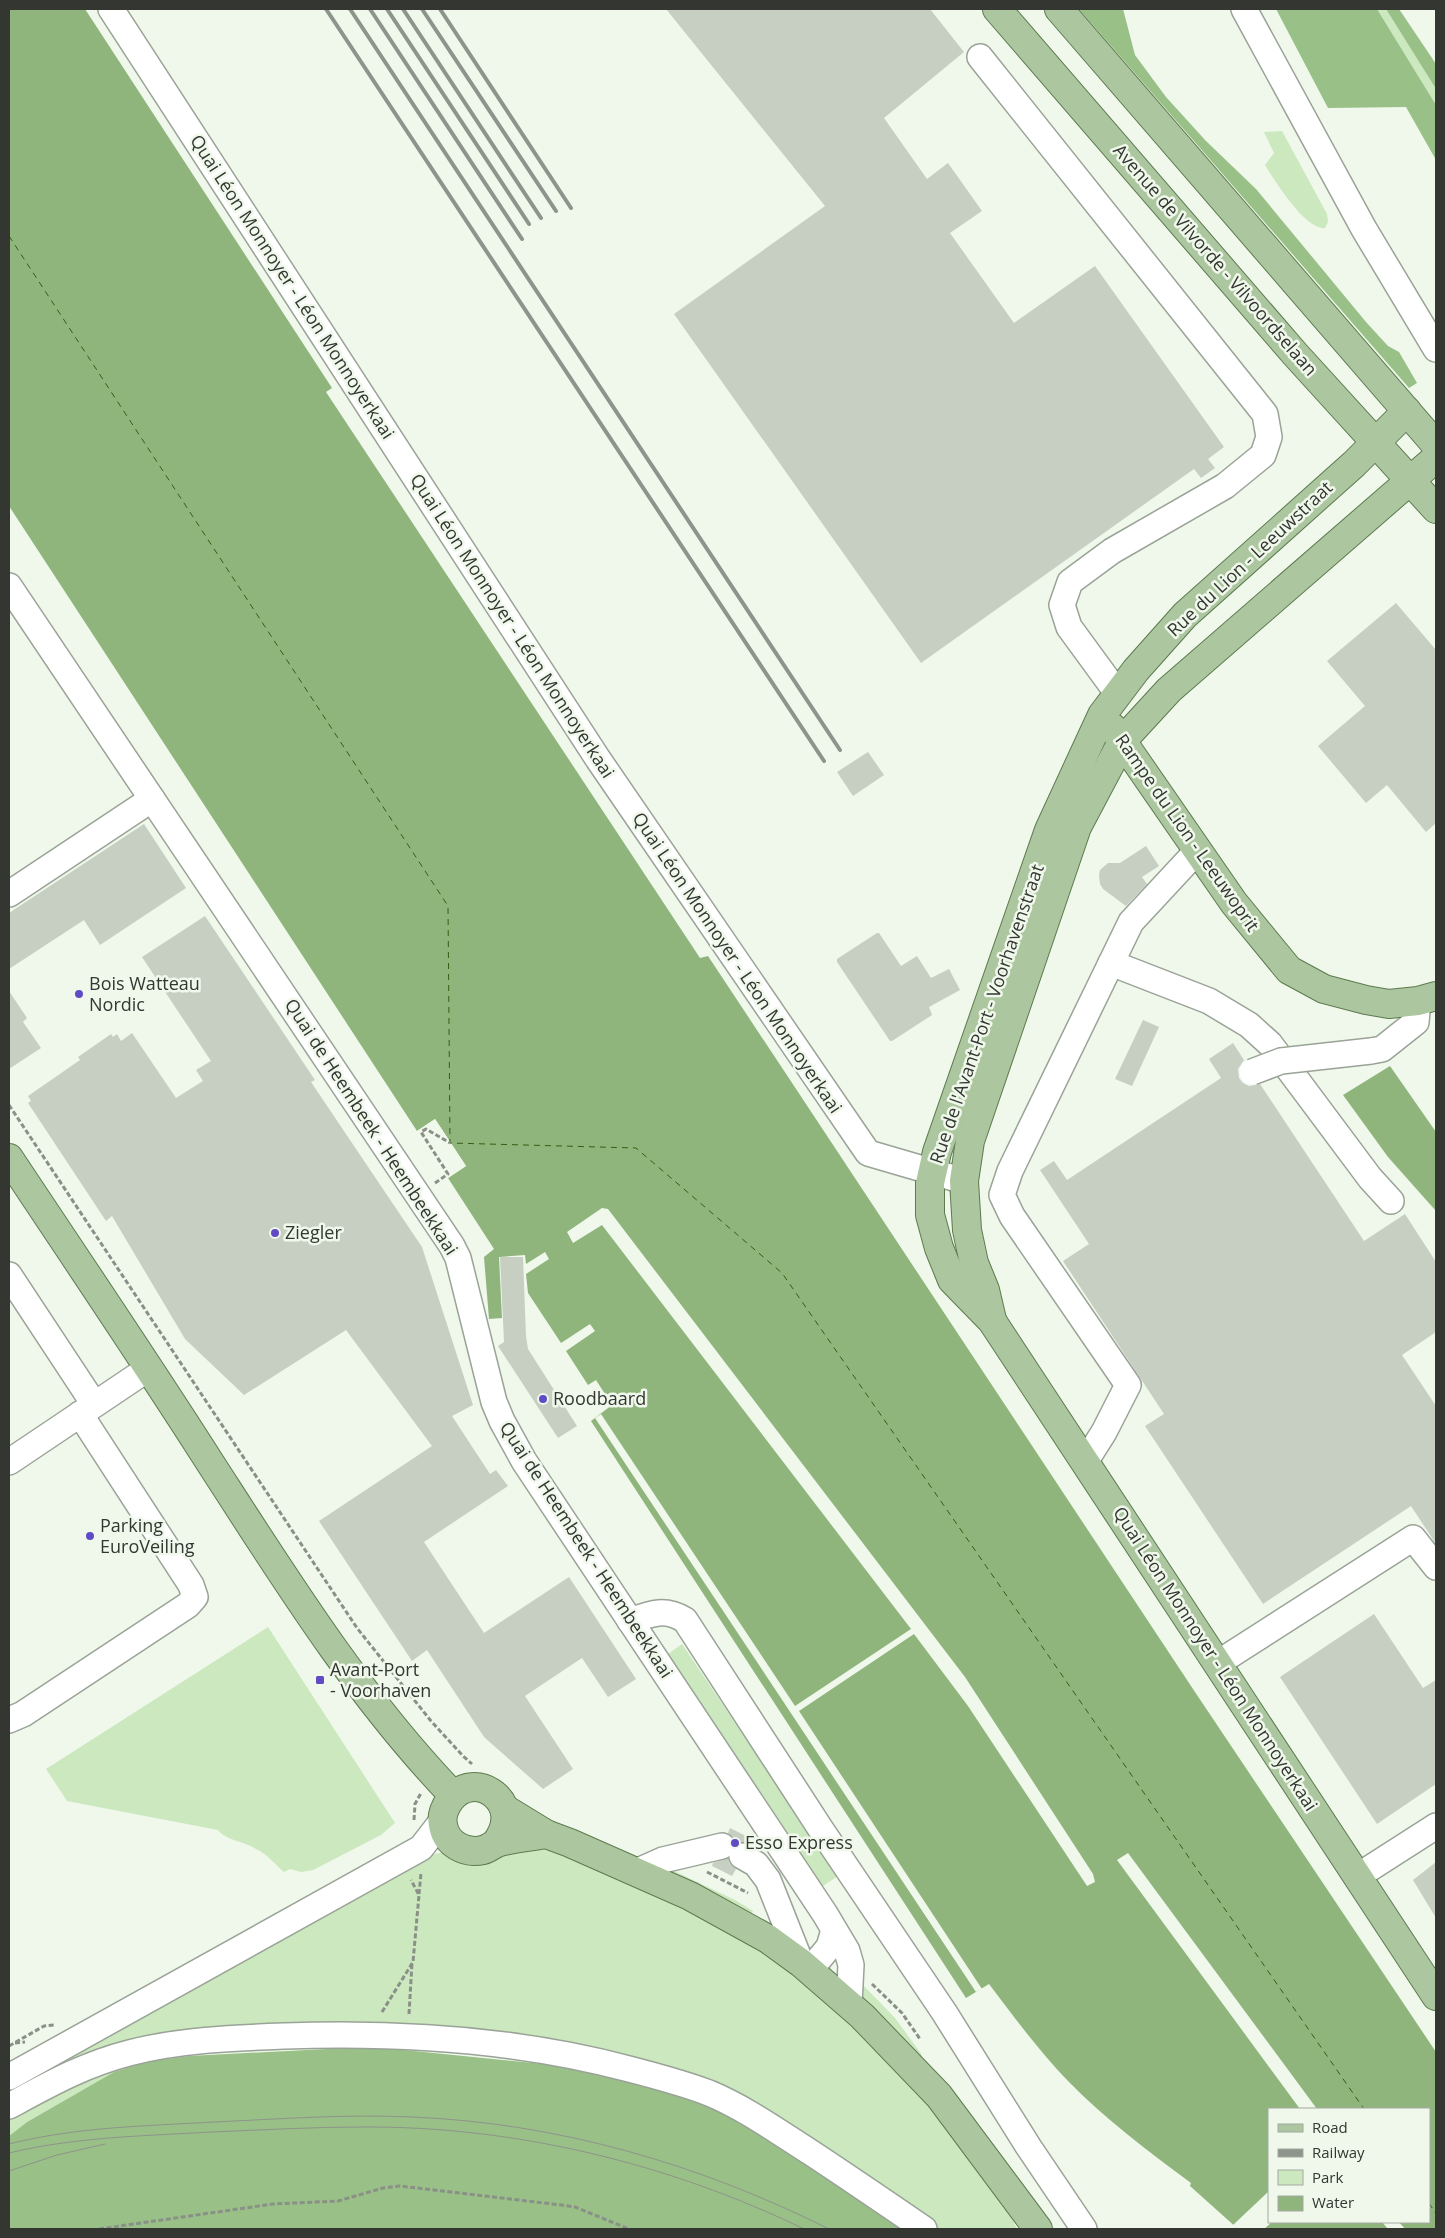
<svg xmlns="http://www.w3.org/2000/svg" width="1445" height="2238" font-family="'Open Sans',sans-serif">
<rect width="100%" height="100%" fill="#eff8eb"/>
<!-- green -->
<g fill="#cbe8be">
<polygon points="1377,9 1386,9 1436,89 1436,105"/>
<path d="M1282,131L1327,214L1328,222L1325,228C1306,231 1274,180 1265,165L1274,153L1264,132Z"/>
<path d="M268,1627L395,1823L381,1835L313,1870L301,1872L290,1869L284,1872C275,1864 267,1854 256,1849C244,1841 227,1841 218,1830L67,1801L46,1769Z"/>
<polygon points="682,1644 838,1876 820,1888 664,1657"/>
<polygon points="530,1850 549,1850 569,1854 630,1878 784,1960 918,2085 1007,2209 1017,2229 936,2229 679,2075 261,2030 9,2098 9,2089 428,1856 439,1853"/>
<polygon points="672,1870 735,1900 753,1911 750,1917 664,1872"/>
<polygon points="861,1983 895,2018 922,2055 919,2058 863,2002"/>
<polygon points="114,2072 27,2122 9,2136 9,2118 89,2078"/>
</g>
<!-- forest -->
<g fill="#99c087">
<polygon points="1079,9 1123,9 1135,55 1166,97 1206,141 1256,189 1366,322 1388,346 1399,352 1417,383 1409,388"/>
<polygon points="1276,9 1377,9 1436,105 1436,160 1406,107 1328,108"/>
<polygon points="1386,9 1399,9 1436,64 1436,89"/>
<polygon points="346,2048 394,2049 563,2066 645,2083 706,2105 755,2129 911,2229 9,2229 9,2136 27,2122 114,2072 145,2062 189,2056"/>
</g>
<!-- water -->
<g fill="#8fb57d" fill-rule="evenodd">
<path d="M9,9H85L332,388L326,392L700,958L708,956L1195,1692L1436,2052V2229H1238L1190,2186L1191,2183C1148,2151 1105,2119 1068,2081C1039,2051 1014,2017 989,1984L966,1998L591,1421L612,1405L596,1380L588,1385L566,1351L595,1331L590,1324L561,1343L528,1293L526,1274L549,1259L545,1252L526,1264L525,1255L499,1257L502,1318L489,1319L484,1257L494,1249L448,1178L466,1166L435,1119L417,1131L9,506ZM1269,2109H1429V2222H1269Z"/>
<polygon points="1390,1066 1436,1132 1436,1211 1388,1157 1343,1095"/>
</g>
<!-- pier -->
<g fill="#eff8eb">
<polygon points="435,1119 466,1166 448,1178 447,1176 462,1166 448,1144 434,1123 419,1133 417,1131"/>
<polygon points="602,1208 608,1209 965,1677 1093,1874 1095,1882 1087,1886 968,1706 914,1634 799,1711 982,1989 976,1992 595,1418 601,1414 795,1706 911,1629 602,1225 573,1243 567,1232"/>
<polygon points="1128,1853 1317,2109 1300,2109 1117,1860"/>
<polygon points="1269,2191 1269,2222 1272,2222 1264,2229 1238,2229 1233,2225"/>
<polygon points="1382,2222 1399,2222 1405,2229 1388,2229"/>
</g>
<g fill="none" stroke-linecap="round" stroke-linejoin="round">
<!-- ferry -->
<g stroke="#316012" stroke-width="1" stroke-dasharray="6 5" stroke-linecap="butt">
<polyline points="9,236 448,906 450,1143 636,1148 782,1273 1364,2109"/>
<polyline points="1429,2203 1436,2214"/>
</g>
</g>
<!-- building -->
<g fill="#c7cfc3">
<polygon points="666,9 930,9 964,52 884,118 927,179 948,163 982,211 950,233 1014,323 1095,266 1224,447 1208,459 1215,468 1201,478 1194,469 921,663 674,314 825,206"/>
<polygon points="1396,603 1436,650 1436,823 1426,832 1387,785 1366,803 1318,746 1365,706 1327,661"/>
<polygon points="868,752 884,775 853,796 837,772"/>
<polygon points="144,824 186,888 100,945 84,920 9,969 9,913"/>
<polygon points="1146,846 1159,866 1142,877 1147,884 1126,906 1103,889 1100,884 1099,875 1100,870 1108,863 1120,863"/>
<polygon points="205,916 315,1080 311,1082 422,1247 473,1405 452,1416 490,1474 496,1470 508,1486 424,1542 484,1633 569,1577 636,1679 608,1697 582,1658 525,1696 573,1769 543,1789 484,1737 427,1650 412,1661 319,1521 432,1446 346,1330 244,1395 185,1339 112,1216 106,1221 28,1103 31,1101 28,1096 80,1060 78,1057 111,1034 113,1037 117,1034 121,1041 132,1033 176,1098 203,1081 196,1070 211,1061 142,957"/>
<polygon points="877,933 879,933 901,966 917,956 931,978 949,969 960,990 929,1007 932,1015 892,1041 890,1041 837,962 837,959"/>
<polygon points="9,991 27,1018 23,1022 41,1048 9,1069"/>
<polygon points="1143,1020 1159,1027 1132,1086 1115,1079"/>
<polygon points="1233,1043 1244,1060 1238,1069 1239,1078 1243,1083 1249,1086 1260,1084 1364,1241 1405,1214 1436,1262 1436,1332 1402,1355 1436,1406 1436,1544 1411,1506 1263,1604 1145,1426 1164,1414 1063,1261 1089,1244 1040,1170 1054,1161 1067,1180 1221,1078 1209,1059"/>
<polygon points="500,1257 523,1257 526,1336 528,1349 577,1426 558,1438 498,1346 504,1342"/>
<polygon points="1374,1614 1423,1688 1436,1680 1436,1784 1377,1824 1280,1677"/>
<polygon points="730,1828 750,1838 748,1843 736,1843 733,1837 728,1833"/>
<polygon points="728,1858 730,1864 736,1869 732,1876 712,1866 713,1863"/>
<polygon points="1436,1862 1436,1918 1413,1880"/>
</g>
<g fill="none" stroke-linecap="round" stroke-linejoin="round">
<defs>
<g id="minor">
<polyline points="111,9 598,759 868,1153 964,1181"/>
<polyline points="1244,9 1364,229 1436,349"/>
<polyline points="980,57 1265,414 1269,437 1263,455 1225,486 1112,551 1070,582 1062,605 1069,627 1118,694"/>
<polyline points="9,586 452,1246 458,1258 494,1402 502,1421 524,1461 825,1914 847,1951 851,1965 849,2003"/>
<polyline points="9,894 152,799"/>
<polyline points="1111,963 1209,1001 1249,1025 1270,1044 1370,1178 1391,1201"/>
<polyline points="1371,1051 1382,1049 1416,1022 1418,1001"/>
<polyline points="9,1275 94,1404"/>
<polyline points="9,1462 149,1368"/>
<polyline points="1085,1462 1104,1432 1128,1385 1012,1216 1002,1195 1010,1171 1131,922 1197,851"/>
<path d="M630,1621C652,1613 665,1608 685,1620L820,1828L944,2012L1028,2146L1084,2229"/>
<polyline points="1218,1663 1413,1538 1436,1567"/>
<polyline points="9,1720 23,1714 188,1605 195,1597 191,1585 80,1414"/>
<polyline points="742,1856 756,1864 768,1880 801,1963"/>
<polyline points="636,1872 663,1860 722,1846"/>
<polyline points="1358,1876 1436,1826"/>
<polyline points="810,1970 829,1947 834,1930"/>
<polyline points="9,2077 421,1848 442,1821"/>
<path d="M9,2106C50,2084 83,2065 129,2053C179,2040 233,2038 285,2036C401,2032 516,2039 629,2069C656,2076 683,2083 709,2093C745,2108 777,2131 810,2152C848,2177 886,2203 924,2229"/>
</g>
<g id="major">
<polyline points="997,9 1295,354 1436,509"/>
<polyline points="1059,9 1436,445"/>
<polyline points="1407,411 1354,464 1185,615 1136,670 1102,715 1049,830 937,1152 930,1183 930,1215 939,1248 952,1280 992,1321 1436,1996"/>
<polyline points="1113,728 1234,903 1289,970 1324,989 1366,1000 1389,1004 1418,1001 1436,996"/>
<path d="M9,1158C76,1259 144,1359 209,1461C284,1577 357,1695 453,1795"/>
<polyline points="992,1320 985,1290 974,1263 967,1230 964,1181 970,1141 1077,827 1123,740 1169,690 1436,458"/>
<polyline points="505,1809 546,1834 570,1843 690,1896 768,1939 801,1963 862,2016 939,2096 1038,2229"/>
<path d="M495,1844C528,1803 474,1767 450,1800C445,1807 441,1816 443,1825C446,1844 465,1854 483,1850C488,1849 492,1845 497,1843C512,1838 530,1837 546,1834"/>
</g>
</defs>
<!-- minor casing -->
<use href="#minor" stroke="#9aa397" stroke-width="28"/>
<!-- major casing -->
<use href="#major" stroke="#5d7b4f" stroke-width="30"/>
<!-- path -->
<g stroke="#8a9087" stroke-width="3" stroke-dasharray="5 2.5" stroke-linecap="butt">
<polyline points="9,1105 357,1628 431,1721 463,1756 472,1764"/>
<polyline points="435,1183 448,1174 421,1132 426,1129 450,1143"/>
<polyline points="414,1820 415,1804 421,1793"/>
<polyline points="707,1872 748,1893"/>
<polyline points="419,1894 421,1873"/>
<polyline points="872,1984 902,2013 920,2039"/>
<polyline points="382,2012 413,1962 419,1895 411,1880"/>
<polyline points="409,2014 412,1963"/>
<polyline points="15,2043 25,2042"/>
<polyline points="9,2046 44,2026 54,2025"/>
<polyline points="99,2229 273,2204 338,2201 383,2188 400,2186 561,2205 575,2207 629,2229"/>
</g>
<!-- minor -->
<use href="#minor" stroke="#fff" stroke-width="25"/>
<!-- major -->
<use href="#major" stroke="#acc69f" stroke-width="28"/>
<!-- tram -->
<g stroke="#8e948b" stroke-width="1">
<path d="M9,2144C76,2127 145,2126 214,2122C280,2119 346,2114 412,2117C558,2123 699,2164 829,2229"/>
<path d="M9,2153C75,2137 143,2136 211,2132C262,2130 312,2127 362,2127C514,2126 668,2163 804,2229"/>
<polyline points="9,2171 57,2155 105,2144"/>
</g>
<!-- rail -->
<g stroke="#8e948b" stroke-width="4">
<polyline points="326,9 824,761"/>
<polyline points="350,9 840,750"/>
<polyline points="370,9 522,239"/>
<polyline points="387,9 529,224"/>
<polyline points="403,9 541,218"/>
<polyline points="422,9 556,211"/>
<polyline points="440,9 571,208"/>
</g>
<defs>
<polyline id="minor-bridge" points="1252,1072 1281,1061 1371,1051"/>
</defs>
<!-- minor-bridge casing -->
<use href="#minor-bridge" stroke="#9aa397" stroke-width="28" stroke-linecap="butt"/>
<!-- minor-bridge -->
<use href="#minor-bridge" stroke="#fff" stroke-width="25"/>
</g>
<!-- markers -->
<g fill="#604bc4" stroke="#eff8eb" stroke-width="2">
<circle cx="79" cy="994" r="5"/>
<circle cx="275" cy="1233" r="5"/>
<circle cx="543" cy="1399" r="5"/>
<circle cx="90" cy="1536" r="5"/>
<rect x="315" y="1675" width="10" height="10" rx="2.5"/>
<circle cx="735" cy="1843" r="5"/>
</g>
<g text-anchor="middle" stroke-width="5" stroke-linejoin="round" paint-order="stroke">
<!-- street labels -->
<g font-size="18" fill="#333631" stroke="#eff8eb">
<text transform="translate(1215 260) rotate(49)" y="6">Avenue de Vilvorde - Vilvoordselaan</text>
<text transform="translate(292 287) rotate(57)" y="6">Quai Léon Monnoyer - Léon Monnoyerkaai</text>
<text transform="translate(1250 559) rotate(-43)" y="6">Rue du Lion - Leeuwstraat</text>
<text transform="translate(512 626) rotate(57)" y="6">Quai Léon Monnoyer - Léon Monnoyerkaai</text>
<text transform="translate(1187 833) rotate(55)" y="6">Rampe du Lion - Leeuwoprit</text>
<text transform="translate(737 963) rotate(56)" y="6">Quai Léon Monnoyer - Léon Monnoyerkaai</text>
<text transform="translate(987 1014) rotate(-71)" y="6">Rue de l'Avant-Port - Voorhavenstraat</text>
<text transform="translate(371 1127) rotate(57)" y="6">Quai de Heembeek - Heembeekkaai</text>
<text transform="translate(586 1550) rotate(57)" y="6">Quai de Heembeek - Heembeekkaai</text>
<text transform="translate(1215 1659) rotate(57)" y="6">Quai Léon Monnoyer - Léon Monnoyerkaai</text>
</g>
<!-- poi labels -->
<g font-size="18" fill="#333631" stroke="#eff8eb" text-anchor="start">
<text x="89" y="990">Bois Watteau<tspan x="89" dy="21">Nordic</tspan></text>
<text x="285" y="1239">Ziegler</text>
<text x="553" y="1405">Roodbaard</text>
<text x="100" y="1532">Parking<tspan x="100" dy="21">EuroVeiling</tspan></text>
<text x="330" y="1676">Avant-Port<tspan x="330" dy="21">- Voorhaven</tspan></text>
<text x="745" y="1849">Esso Express</text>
</g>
</g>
<!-- border -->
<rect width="1445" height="2238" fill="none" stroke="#333631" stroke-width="20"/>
<!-- legend -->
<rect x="1268" y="2108" width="162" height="115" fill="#eff8eb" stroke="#a4aaa1"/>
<rect x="1278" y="2124" width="25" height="8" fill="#acc69f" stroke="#a4aaa1"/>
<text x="1312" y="2133" font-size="15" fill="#333631">Road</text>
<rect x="1278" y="2149" width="25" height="8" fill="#8e948b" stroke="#a4aaa1"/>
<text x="1312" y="2158" font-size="15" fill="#333631">Railway</text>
<rect x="1278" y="2170" width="25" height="15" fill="#cbe8be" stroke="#a4aaa1"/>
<text x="1312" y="2183" font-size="15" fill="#333631">Park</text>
<rect x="1278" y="2196" width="25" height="15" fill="#8fb57d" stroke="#a4aaa1"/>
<text x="1312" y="2208" font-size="15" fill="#333631">Water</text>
</svg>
